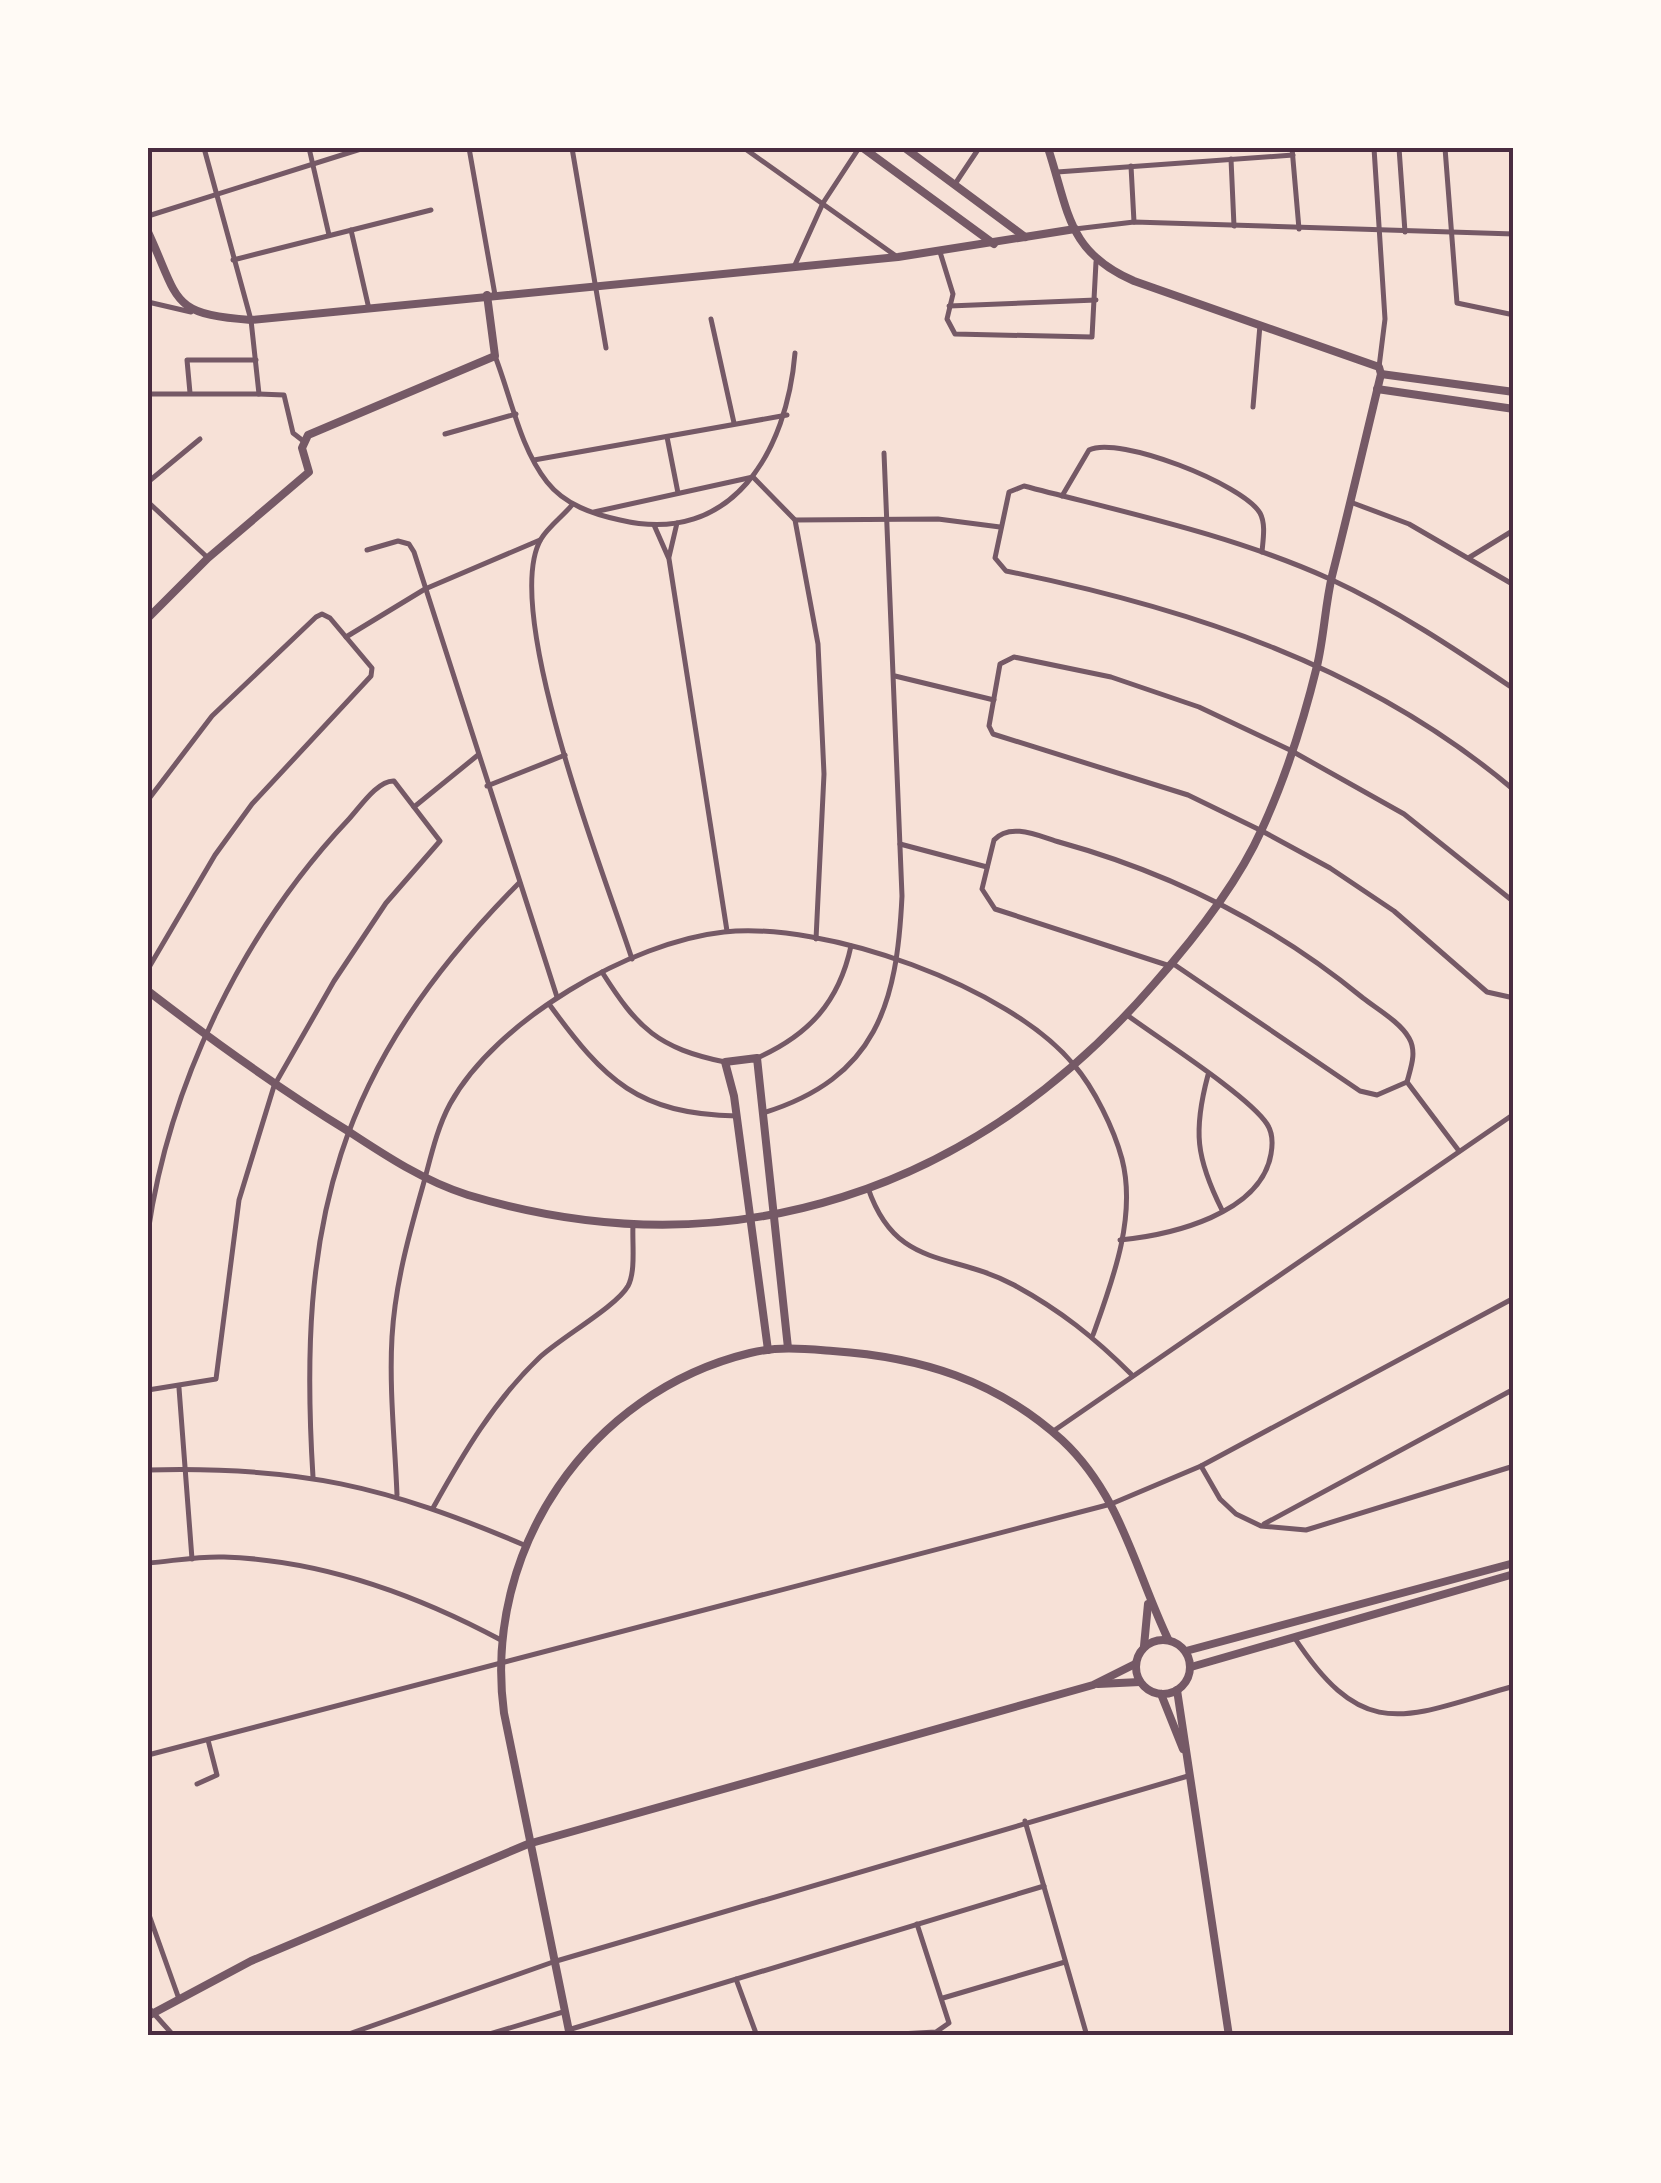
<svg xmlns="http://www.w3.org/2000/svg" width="1661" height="2183" font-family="Overpass,sans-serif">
<rect width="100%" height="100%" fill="#f7e1d7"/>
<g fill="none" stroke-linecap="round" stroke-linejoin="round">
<!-- minor -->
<g stroke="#755966" stroke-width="5">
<polyline points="309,148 329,235"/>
<polyline points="469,148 495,295"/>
<polyline points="572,148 606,348"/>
<polyline points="744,148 896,256"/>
<polyline points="1292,148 1299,229"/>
<polyline points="1374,148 1385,319 1379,367"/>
<polyline points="1399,148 1405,232"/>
<polyline points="1445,148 1457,303 1514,315"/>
<polyline points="1231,159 1234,226"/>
<polyline points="1131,166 1134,222"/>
<polyline points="1057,172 1293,155"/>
<polyline points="955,184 979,148"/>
<polyline points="148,216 364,148"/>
<polyline points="1075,229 1134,222 1514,234"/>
<polyline points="351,230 369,309"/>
<polyline points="940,252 953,294 947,319 955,334 1092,337 1096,262"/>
<polyline points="233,260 431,210"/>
<polyline points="794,267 823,203 859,148"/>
<polyline points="148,302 191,312"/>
<polyline points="949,306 1096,300"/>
<polyline points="711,319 734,423"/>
<path d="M495,356C511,397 520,448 547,482C565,505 593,514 620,520C733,547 787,450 795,353"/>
<polyline points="190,393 187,360 256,360"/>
<polyline points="148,394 259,394 251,320 204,148"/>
<polyline points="259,394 284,395 293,433 302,440"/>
<polyline points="1253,407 1260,325"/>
<polyline points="445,434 516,414"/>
<polyline points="667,437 678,493"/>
<polyline points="534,460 787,415"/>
<polyline points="148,482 200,439"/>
<path d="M1062,496L1089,450C1118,435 1243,484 1260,513C1266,524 1263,540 1262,552"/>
<polyline points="148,502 208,558"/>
<polyline points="1353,503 1409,524 1514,585"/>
<path d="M572,505C563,516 548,527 541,539C500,609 606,879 632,959"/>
<polyline points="594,512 753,477 795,520 818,644 824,774 816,939"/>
<polyline points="795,520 938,519 1000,527"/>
<polyline points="654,525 669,559 727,931"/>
<polyline points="367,550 398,541 409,544 414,552 557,997"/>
<polyline points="669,557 677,523"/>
<polyline points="1470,557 1514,530"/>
<polyline points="346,637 425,589 540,540"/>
<polyline points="895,676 994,700"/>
<path d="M1514,689C1455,649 1395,609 1330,579C1233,535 1127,513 1024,486L1009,492L995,558L1006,571C1189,608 1368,666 1514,790"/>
<polyline points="487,786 565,755"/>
<polyline points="148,800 212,716 316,617 322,614 330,618 372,668 371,676 252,804 215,855 148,969"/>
<polyline points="414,807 478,755"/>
<polyline points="900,844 987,867"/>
<polyline points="1514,902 1404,814 1290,750 1199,707 1111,677 1014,657 1000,664 989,726 993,734 1188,795 1262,831 1330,868 1394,911 1487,992 1514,998"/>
<path d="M1170,966L995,909L982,889L994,840C1010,822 1039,836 1059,842C1171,873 1273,924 1363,998C1377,1009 1400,1022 1409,1038C1417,1052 1411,1067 1407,1082L1377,1095L1360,1091L1172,963"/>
<path d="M602,972C638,1029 658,1048 725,1062"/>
<path d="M549,1004C605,1081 638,1114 737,1116"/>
<path d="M757,1058C809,1035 839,1002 851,946"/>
<path d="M1208,1075C1193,1131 1196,1158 1222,1210"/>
<polyline points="1407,1082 1459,1151"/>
<path d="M763,1113C877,1078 897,1003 902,896L884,453"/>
<path d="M868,1188C896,1270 950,1251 1014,1285C1060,1310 1095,1338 1131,1374"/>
<path d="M148,1232C170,1081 244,930 349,819C360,807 378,780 394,781L440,841L386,903L334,981L274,1086L239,1200L216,1379L148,1390"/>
<path d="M1120,1240C1171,1235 1261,1214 1271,1154C1273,1143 1273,1133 1267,1124C1249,1096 1158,1038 1127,1015"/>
<polyline points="179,1388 192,1559"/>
<polyline points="1052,1432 1514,1114"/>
<polyline points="1201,1466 1220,1499 1236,1514 1261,1526 1306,1530 1514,1466"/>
<path d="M148,1470C299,1466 386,1486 524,1545"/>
<path d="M313,1477C297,1222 335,1069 519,883"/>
<path d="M397,1495C395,1443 389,1389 392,1337C395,1286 408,1238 422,1189C430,1161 436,1130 450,1104C496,1020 631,942 724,932C824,921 1009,986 1074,1065C1094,1088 1114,1129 1122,1159C1137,1217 1112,1282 1093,1335"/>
<path d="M433,1508C463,1454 494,1401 539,1358C560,1338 616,1307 628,1286C636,1271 632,1243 633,1225"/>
<polyline points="1264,1524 1514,1389"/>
<path d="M148,1563C173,1561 199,1556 224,1557C320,1560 417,1595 501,1640"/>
<path d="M1294,1637C1365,1745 1405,1717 1514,1686"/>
<polyline points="148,1755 1111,1504 1201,1466 1514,1298"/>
<polyline points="197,1784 217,1775 208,1740"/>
<polyline points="1025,1821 1087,2036"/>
<polyline points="148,1912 179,1999"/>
<polyline points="736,1979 757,2036"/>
<polyline points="943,1998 1065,1962"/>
<polyline points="148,2007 174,2036"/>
<polyline points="568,2030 1044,1886"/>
<polyline points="343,2036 553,1962 1188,1776"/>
<polyline points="483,2036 563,2012"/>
<polyline points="862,2036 936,2032 949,2023 917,1924"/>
</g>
<!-- tertiary -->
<g stroke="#755966" stroke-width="8">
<polyline points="863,148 994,244"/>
<polyline points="905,148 1025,237"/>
<path d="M148,232C180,301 169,314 251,320L898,257L1075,229"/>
<polyline points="1381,374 1514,392"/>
<polyline points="1377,389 1514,409"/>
<polyline points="148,618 208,558 309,472 302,448 308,435 495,356 487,295"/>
<path d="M148,991C213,1041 278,1088 348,1131C386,1156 424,1181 468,1195C732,1274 975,1191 1153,985C1193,940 1237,885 1262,829C1285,779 1304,719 1317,666C1324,637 1325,606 1332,576C1349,509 1365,441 1381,374L1379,367L1134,281C1067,252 1069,212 1048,148"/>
<polyline points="768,1350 734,1096 725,1062 757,1058 788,1348"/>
<circle cx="1163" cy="1667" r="27"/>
<polyline points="1144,1646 1148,1604"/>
<polyline points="1186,1651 1514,1563"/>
<polyline points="1191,1667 1514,1574"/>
<polyline points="1098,1684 1140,1682"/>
<polyline points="1177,1690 1229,2036"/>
<polyline points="1161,1694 1183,1749"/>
<polyline points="148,2016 251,1961 528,1844 1093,1685 1135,1664"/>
<path d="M570,2036L504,1713C482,1550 589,1392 750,1353C778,1346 806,1349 833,1351C920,1357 996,1380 1062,1440C1121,1495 1135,1570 1168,1639"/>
</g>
</g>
<!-- border -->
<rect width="1661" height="2183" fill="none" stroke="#fffaf5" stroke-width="300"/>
<rect x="150" y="150" width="1361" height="1883" fill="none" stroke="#4a2c40" stroke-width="4"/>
</svg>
